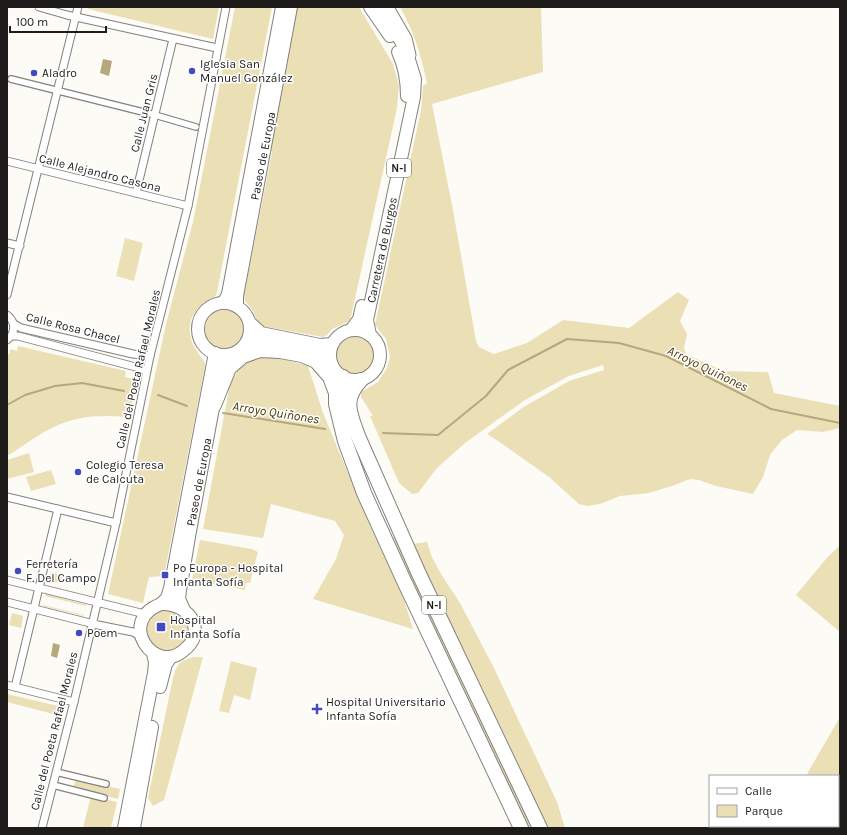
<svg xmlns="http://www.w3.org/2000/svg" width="847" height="835" font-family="Karla,sans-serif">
<rect width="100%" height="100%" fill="#fdfbf5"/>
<!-- green -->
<g fill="#ebdfb6">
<polygon points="89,7 219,7 213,39 88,9"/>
<path d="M235,7H272L217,292L215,297C197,304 184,321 192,342C195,350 201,356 205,363V367L164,576L149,577L143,603L108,594L166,324L193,222Z"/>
<polygon points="297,7 359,7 393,64 399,85 397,108 350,321 332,329 327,335 323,337 262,326 258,324 253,311 245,301 244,295 272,152 270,149"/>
<path d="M400,7H541L543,72L432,104L453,210L476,341L479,347L494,354L527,343L563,320L629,328L678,292L689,300L680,321L687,334L684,348L686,354L723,371L768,372L774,393L840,406V428L823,432L797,430L782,440L770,455L763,477L753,494L716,486L699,480L690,479L675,485L649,493L620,496L600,504L588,506L579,504L549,477L501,443L487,434L522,408L569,381L604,370L603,365L569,376L525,400L465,443L437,468L418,493L412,494L399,483L370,416H373L361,397V392L378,382L387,368L390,357L386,339L375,325L421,110L423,86L427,83C421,56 414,31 400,7Z"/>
<polygon points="125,238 143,243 134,281 116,276"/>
<circle cx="225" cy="330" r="20"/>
<circle cx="355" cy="355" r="20"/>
<path d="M18,346L126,371L125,377L133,379V387L135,388L129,417C102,415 77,415 52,428C37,435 22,447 7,456V354H10V349L17,351Z"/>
<path d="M269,357L284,359L308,366L323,413L372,531L402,593L413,629L313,599L336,559L344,535L335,521L271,504L263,538L203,529L230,384L237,372L236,369C248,360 255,358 269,357Z"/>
<polygon points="29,453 34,472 7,479 7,460"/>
<polygon points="51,470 56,484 31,491 26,477"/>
<polygon points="396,536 535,828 526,828 389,540"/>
<polygon points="200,540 252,549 258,552 250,583 246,583 245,590 192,579"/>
<polygon points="427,542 432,557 441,574 460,603 494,668 557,802 565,828 546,828 512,752 412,544"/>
<polygon points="840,545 840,632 796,595 826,559"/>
<polygon points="51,572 63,575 61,583 49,581"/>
<polygon points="46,594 87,605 86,606 45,596"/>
<polygon points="43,605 84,615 84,616 43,606"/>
<path d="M166,608C170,609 177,610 181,613C204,633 171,665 153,645C149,641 147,638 146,632C145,617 154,615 166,608Z"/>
<polygon points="12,613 23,616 21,628 9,625"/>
<path d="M194,657H203L164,800L153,806L148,798L173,678C177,664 179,661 194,657Z"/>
<polygon points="231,661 257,668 250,700 234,695 229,713 219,711"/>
<polygon points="7,694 62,707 61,716 7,702"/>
<polygon points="840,717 840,789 838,794 838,776 814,776 807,774"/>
<polygon points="76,779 120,789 118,799 73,788"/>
<polygon points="91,796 117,802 111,828 83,828"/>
</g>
<!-- water -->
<g fill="#b5a87c">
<polygon points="103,59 112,61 109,76 100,73"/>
<polygon points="53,643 60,645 57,658 51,656"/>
</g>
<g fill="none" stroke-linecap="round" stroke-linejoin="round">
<!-- stream -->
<g stroke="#b5a87c" stroke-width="2">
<polyline points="158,395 187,406"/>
<polyline points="7,405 25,395 55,386 82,383 124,391"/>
<polyline points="223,413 325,429"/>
<polyline points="383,433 438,435 486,396 508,370 567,339 619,343 666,356 771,409 840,423"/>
</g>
<defs>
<g id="pedestrian">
<polyline points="11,79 155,115 196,127"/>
<polyline points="56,772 106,784"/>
<polyline points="53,785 104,798"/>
</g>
<g id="minor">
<polyline points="39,7 67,15 217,48"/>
<polyline points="390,7 408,38 412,55"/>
<polyline points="7,161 188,206"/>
<polyline points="136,193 173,39"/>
<polyline points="7,243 20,246"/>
<polyline points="7,295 78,7"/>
<path d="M7,315C16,322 16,333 7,340"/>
<polyline points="14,324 21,328 133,354 150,356"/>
<polyline points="12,336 18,336 147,370"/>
<polyline points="7,497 116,523"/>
<polyline points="7,580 145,614"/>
<polyline points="7,602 98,625 133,632 140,636"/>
<polyline points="7,685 74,702"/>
<polyline points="15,687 58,509"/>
<polyline points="42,828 74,702 116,523 150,356 188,206 226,7"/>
</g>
<g id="primary">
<polyline points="370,7 390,36"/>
<path d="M398,52C405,67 407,81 407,96"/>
<polyline points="224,302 228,294 282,7"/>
<circle cx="224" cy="329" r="26"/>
<polyline points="237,305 237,296 291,7"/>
<polyline points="250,323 261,333 320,345 332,344"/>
<circle cx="355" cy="355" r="25"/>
<polyline points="351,330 359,319 362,306"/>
<polyline points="370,335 367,320 414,97 415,79 406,50 381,7"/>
<polyline points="246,344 259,341 318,353 324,355 330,361"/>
<polyline points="161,604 167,598 170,588 215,353"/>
<path d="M161,604C179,603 199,616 194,637C192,643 188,647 183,651C154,675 116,621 161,604Z"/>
<polyline points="184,610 179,599 180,590 190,531 222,360 225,355"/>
<polyline points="160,687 166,664 171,657"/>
<polyline points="124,828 154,673 155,663 153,653"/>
<polyline points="134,828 152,727"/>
</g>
<g id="motorway">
<path d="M361,380C342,400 350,413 358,436L419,574L540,828"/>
<polyline points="341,401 343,377"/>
<polyline points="214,405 229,368 243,356 260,350 280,351 302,355 316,361 330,377 336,393 336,404 345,441 364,493 404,581 521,828"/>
<polyline points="838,812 840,807"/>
<polyline points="831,828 832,826"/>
</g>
</defs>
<!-- pedestrian casing -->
<use href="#pedestrian" stroke="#83817c" stroke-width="8"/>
<!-- minor casing -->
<use href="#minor" stroke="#83817c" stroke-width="9"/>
<!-- primary casing -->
<use href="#primary" stroke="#83817c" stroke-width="14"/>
<!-- motorway casing -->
<use href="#motorway" stroke="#83817c" stroke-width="16"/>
<!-- pedestrian -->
<use href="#pedestrian" stroke="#fff" stroke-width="5.5"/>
<!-- minor -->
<use href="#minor" stroke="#fff" stroke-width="7"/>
<!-- primary -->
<use href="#primary" stroke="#fff" stroke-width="12"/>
<!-- motorway -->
<use href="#motorway" stroke="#fff" stroke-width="14"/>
</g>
<!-- markers -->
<g fill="#414bbf" stroke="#fff" stroke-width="1.5">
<circle cx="192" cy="71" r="4"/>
<circle cx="34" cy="73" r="4"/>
<circle cx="78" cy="472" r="4"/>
<circle cx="18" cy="571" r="4"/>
<rect x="161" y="571" width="8" height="8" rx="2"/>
<rect x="156" y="622" width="10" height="10" rx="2"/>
<circle cx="79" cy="633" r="4"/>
<path d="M315 703h4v4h4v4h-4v4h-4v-4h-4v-4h4z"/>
</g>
<g text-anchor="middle" stroke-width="3" stroke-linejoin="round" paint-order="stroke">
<!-- shield labels -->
<g fill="#fff" stroke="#61605f" stroke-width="1">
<rect x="387" y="159" width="24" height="18" rx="3"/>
<rect x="422" y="596" width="24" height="18" rx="3"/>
</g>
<g font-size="11" font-weight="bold" fill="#1d1c1a">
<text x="399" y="172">N-I</text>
<text x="434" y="609">N-I</text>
</g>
<!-- poi labels -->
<g font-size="12" fill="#1d1c1a" stroke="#fff" text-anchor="start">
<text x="200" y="68">Iglesia San<tspan x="200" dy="14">Manuel González</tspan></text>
<text x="42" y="77">Aladro</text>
<text x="86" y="469">Colegio Teresa<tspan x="86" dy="14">de Calcuta</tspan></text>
<text x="26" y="568">Ferretería<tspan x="26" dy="14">F. Del Campo</tspan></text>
<text x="173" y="572">Pº Europa - Hospital<tspan x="173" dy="14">Infanta Sofía</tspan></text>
<text x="170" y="624">Hospital<tspan x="170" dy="14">Infanta Sofía</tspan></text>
<text x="87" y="637">Poem</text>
<text x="326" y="706">Hospital Universitario<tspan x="326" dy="14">Infanta Sofía</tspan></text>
</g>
<!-- street labels -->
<g font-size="12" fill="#1d1c1a" stroke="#fff">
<text transform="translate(144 113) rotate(-76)" y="4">Calle Juan Gris</text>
<text transform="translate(263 156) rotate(-79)" y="4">Paseo de Europa</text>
<text transform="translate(100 173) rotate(14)" y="4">Calle Alejandro Casona</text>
<text transform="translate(382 250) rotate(-78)" y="4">Carretera de Burgos</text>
<text transform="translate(73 328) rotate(14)" y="4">Calle Rosa Chacel</text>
<text transform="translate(138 369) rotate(-77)" y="4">Calle del Poeta Rafael Morales</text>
<text transform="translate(199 482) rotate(-79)" y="4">Paseo de Europa</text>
<text transform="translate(54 731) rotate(-76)" y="4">Calle del Poeta Rafael Morales</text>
</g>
<!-- water labels -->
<g font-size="13" font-style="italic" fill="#483900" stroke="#fff">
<text transform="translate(708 368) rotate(26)" y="5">Arroyo Quiñones</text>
<text transform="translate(276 412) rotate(9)" y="5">Arroyo Quiñones</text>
</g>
</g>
<!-- border -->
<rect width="847" height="835" fill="none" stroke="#1d1c1a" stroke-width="16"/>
<!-- legend -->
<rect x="709" y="775" width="130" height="52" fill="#ffffff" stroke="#a5a4a3"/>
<rect x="717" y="788" width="20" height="6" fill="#ffffff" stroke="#a5a4a3"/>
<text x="745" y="795" font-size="12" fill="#1d1c1a">Calle</text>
<rect x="717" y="805" width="20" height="12" fill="#ebdfb6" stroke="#a5a4a3"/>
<text x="745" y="815" font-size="12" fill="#1d1c1a">Parque</text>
<!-- scale -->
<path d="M10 26v6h96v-6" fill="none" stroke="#1d1c1a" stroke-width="2"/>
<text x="16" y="26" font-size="12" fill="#1d1c1a" stroke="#ffffff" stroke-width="3" paint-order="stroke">100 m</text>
</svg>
